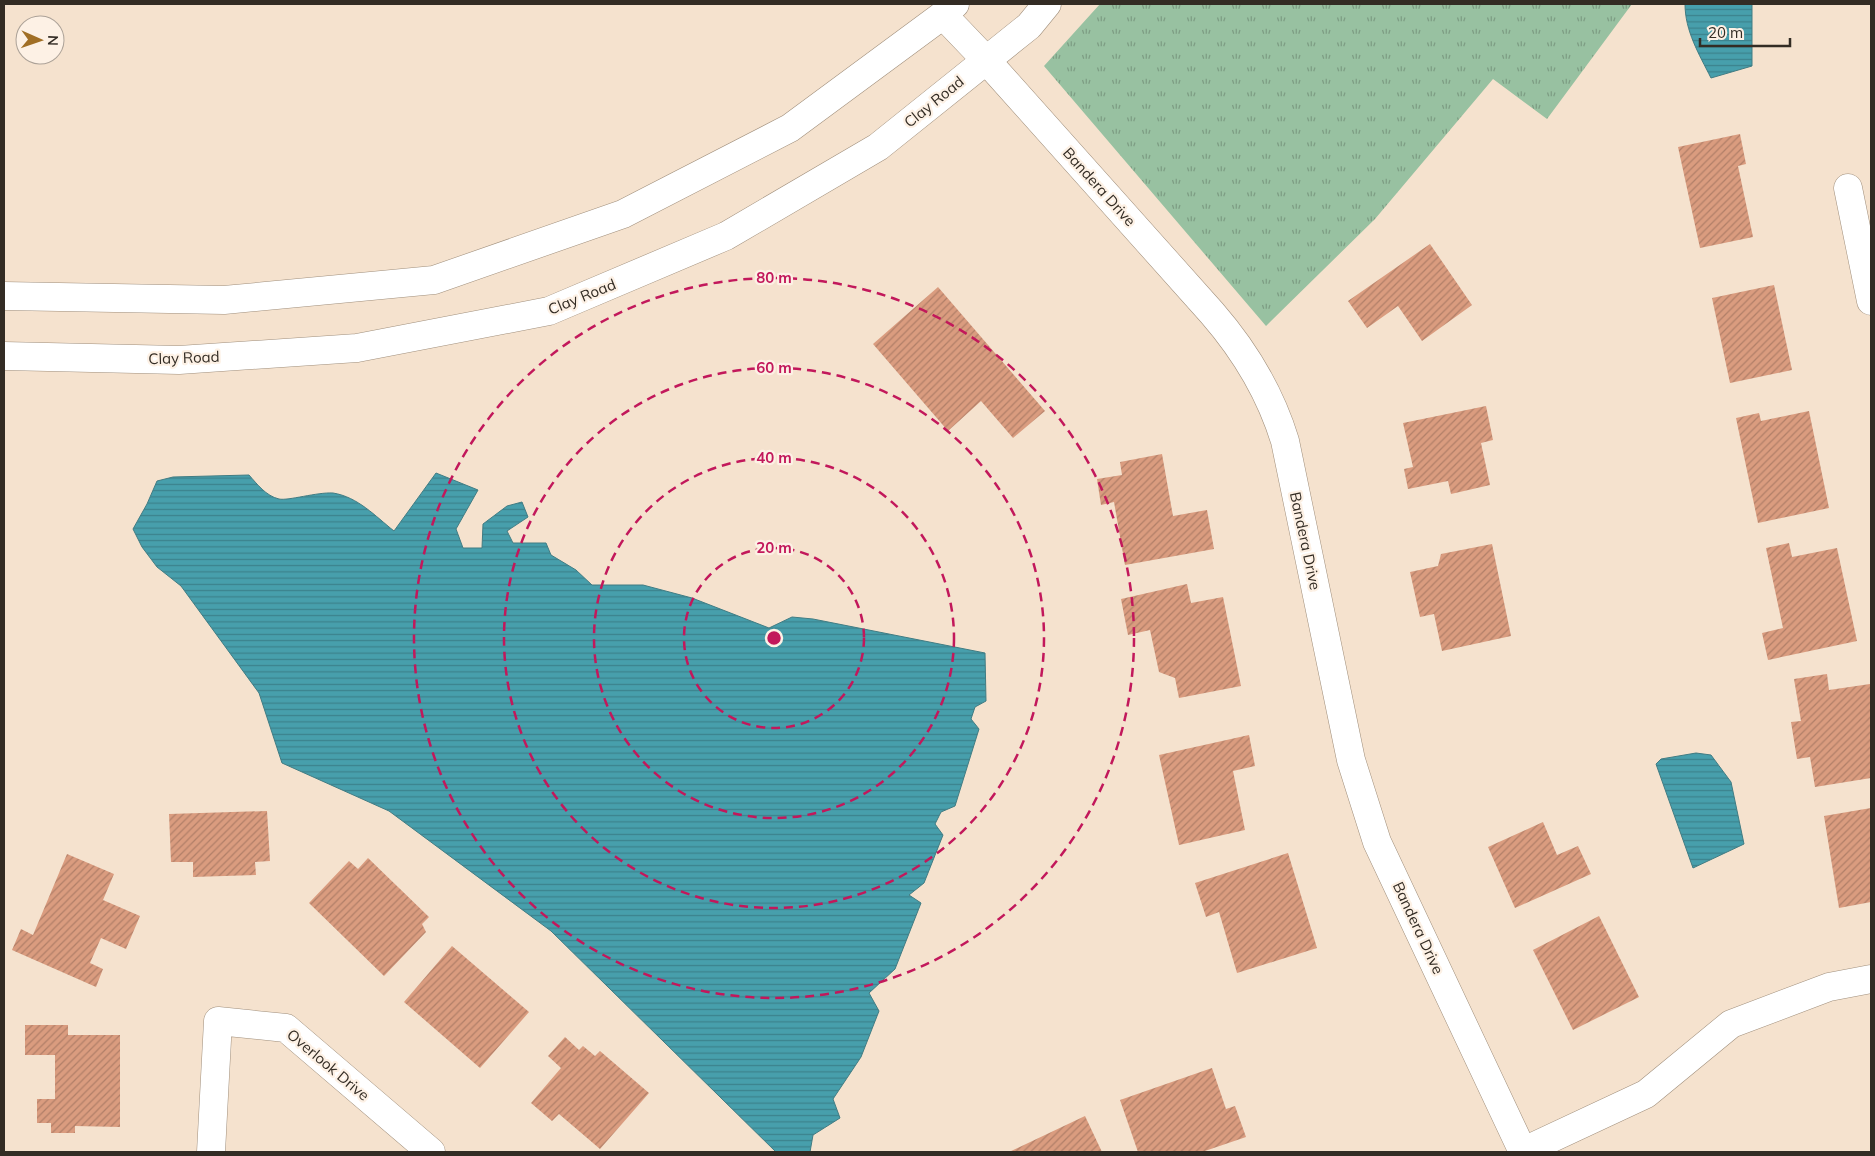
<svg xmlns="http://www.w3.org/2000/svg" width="1875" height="1156" font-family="Mulish,sans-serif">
<defs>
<pattern id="grass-tufts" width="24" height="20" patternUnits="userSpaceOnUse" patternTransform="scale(1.25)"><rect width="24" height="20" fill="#98c1a1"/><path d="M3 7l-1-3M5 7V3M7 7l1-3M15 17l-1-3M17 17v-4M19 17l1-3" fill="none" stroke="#7d9d83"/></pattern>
<pattern id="water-rules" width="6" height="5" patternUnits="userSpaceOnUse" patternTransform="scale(1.25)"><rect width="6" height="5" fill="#479fac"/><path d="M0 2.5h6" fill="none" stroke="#3c828c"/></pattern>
<pattern id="building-hatch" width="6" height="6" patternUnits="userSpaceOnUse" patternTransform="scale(1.25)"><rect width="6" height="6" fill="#da9c7f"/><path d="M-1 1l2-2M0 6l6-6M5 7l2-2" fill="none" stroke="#b17f68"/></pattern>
</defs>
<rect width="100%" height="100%" fill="#f5e2ce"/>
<!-- grass -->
<polygon fill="url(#grass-tufts)" points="1100,4 1632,4 1547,119 1493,79 1375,219 1266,326 1044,66"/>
<!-- water -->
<g fill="url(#water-rules)" stroke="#417c83">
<path d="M1685,4H1752V66L1711,78C1699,54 1685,31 1685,4Z"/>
<path d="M436,473L478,490L456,529L463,548H482L483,524L507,506L522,502L528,517L507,531L513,543H546L551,555L576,570L592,585H643L692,598L769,628L792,617L813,619L985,653L986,701L975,707L971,719L979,729L955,806L941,812L935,824L943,835L924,883L909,895L921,903L895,969L869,993L879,1011L861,1057L833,1099L840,1118L813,1135L810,1152H776L551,931L389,811L282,763L259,693L181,586L157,567L142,547L133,529L147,504L157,481L173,477L249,475C257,484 266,496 279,499C288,501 317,492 333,493C358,497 375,516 394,531Z"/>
<polygon points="1696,753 1711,755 1731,782 1744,844 1693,868 1656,764 1661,759"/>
</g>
<!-- building -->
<g fill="url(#building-hatch)">
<polygon points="1740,134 1746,164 1738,166 1753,237 1700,248 1678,147"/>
<polygon points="1430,244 1472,305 1422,341 1398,306 1367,328 1348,301"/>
<polygon points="1774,285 1792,370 1730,383 1712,298"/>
<polygon points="938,287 1045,411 1013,438 981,401 948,431 873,344"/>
<polygon points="1486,406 1493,440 1481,443 1490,485 1451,494 1448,481 1408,489 1404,469 1413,467 1403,423"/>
<polygon points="1809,411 1829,508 1758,523 1736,418 1759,413 1761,421"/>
<polygon points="1162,454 1173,516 1207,510 1214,549 1125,565 1114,502 1101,505 1097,479 1122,475 1120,462"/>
<polygon points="1789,543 1792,557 1837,548 1857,641 1768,660 1762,633 1783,628 1766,548"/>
<polygon points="1492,544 1511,636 1442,651 1434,614 1420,617 1410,572 1438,566 1441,554"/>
<polygon points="1187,584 1191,603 1223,597 1241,686 1179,698 1175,678 1159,672 1150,630 1128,635 1121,599"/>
<polygon points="1827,674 1829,690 1870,684 1871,778 1815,787 1810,757 1797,759 1791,722 1801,721 1794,679"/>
<polygon points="1249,735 1255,766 1233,771 1245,830 1179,845 1159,755"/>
<polygon points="1871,808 1871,902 1839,908 1824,816"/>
<polygon points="267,811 270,861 255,862 256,875 193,877 193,862 171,862 169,814"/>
<polygon points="1543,822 1557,855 1578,846 1591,874 1515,908 1488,847"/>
<polygon points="1288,853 1317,948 1237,973 1219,912 1206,917 1195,883"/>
<polygon points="67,854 114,874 103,900 140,916 126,949 101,938 90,963 103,969 96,987 12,950 21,929 33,935"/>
<polygon points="368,858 429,917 422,924 426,932 384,976 309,903 349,861 358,869"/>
<polygon points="1599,916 1639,997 1573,1030 1533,950"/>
<polygon points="452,946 529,1012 480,1068 404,1002"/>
<polygon points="25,1025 68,1025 68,1035 120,1035 120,1127 75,1126 75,1133 51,1133 51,1123 37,1123 37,1099 55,1099 55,1055 25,1055"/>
<polygon points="565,1037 579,1050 583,1046 595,1056 600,1051 649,1093 600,1149 559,1114 552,1121 531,1103 561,1068 548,1056"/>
<polygon points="1212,1068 1226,1109 1235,1106 1246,1137 1202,1152 1138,1152 1120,1100"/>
<polygon points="1085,1116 1102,1152 1009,1152"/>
</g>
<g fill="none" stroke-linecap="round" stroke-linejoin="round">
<defs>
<g id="minor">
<path d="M943,15L986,60L1212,313C1245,351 1270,392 1285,441L1351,760L1377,842L1523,1152"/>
<polyline points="1848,188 1871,301"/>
<polyline points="211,1152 218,1021 286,1028 431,1152"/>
<polyline points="1522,1152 1646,1094 1731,1024 1829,987 1871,979"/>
</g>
<g id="secondary">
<polyline points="4,296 224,300 434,280 623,214 790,128 943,15 955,4"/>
<polyline points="4,356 179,360 357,348 549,311 726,236 878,147 1029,26 1047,4"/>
</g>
</defs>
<!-- minor casing -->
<use href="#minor" stroke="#a08f7c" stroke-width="29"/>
<!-- secondary casing -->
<use href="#secondary" stroke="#a08f7c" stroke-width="29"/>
<!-- minor -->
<use href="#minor" stroke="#fff" stroke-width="28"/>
<!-- secondary -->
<use href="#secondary" stroke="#fff" stroke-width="28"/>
</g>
<!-- distance rings -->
<g fill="none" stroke="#c2185b" stroke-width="2.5" stroke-dasharray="9 6">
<circle cx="774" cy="638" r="90"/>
<circle cx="774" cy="638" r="180"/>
<circle cx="774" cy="638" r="270"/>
<circle cx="774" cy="638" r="360"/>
</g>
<g text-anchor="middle" stroke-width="4.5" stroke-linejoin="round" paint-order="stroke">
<!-- street labels -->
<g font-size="15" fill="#332c24" stroke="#fdf1e5">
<text transform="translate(934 102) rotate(-39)" y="5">Clay Road</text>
<text transform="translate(1099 187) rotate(48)" y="5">Bandera Drive</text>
<text transform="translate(582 297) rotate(-22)" y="5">Clay Road</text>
<text transform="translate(184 358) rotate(-2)" y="5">Clay Road</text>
<text transform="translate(1305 541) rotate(78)" y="5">Bandera Drive</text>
<text transform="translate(1418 928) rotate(65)" y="5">Bandera Drive</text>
<text transform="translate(328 1065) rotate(40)" y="5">Overlook Drive</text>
</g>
</g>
<circle cx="774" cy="638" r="8" fill="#c2185b" stroke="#fdf1e5" stroke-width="2.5"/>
<g font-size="15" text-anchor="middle" font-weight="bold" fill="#c2185b" stroke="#fdf1e5" stroke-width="4.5" stroke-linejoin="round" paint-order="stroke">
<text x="774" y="283">80 m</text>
<text x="774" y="373">60 m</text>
<text x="774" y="463">40 m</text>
<text x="774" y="553">20 m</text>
</g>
<!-- border -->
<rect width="1875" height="1156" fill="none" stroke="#332c24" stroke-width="10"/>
<!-- north arrow -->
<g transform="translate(40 40) rotate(92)"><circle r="24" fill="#fdf1e5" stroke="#aca298"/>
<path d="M0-4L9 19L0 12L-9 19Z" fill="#a16f25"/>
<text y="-8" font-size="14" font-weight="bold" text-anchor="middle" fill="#332c24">N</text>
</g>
<!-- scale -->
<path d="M1700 38v8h90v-8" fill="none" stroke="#332c24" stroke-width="2.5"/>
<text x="1708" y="38" font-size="15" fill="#332c24" stroke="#fdf1e5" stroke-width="4" paint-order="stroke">20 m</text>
</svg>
